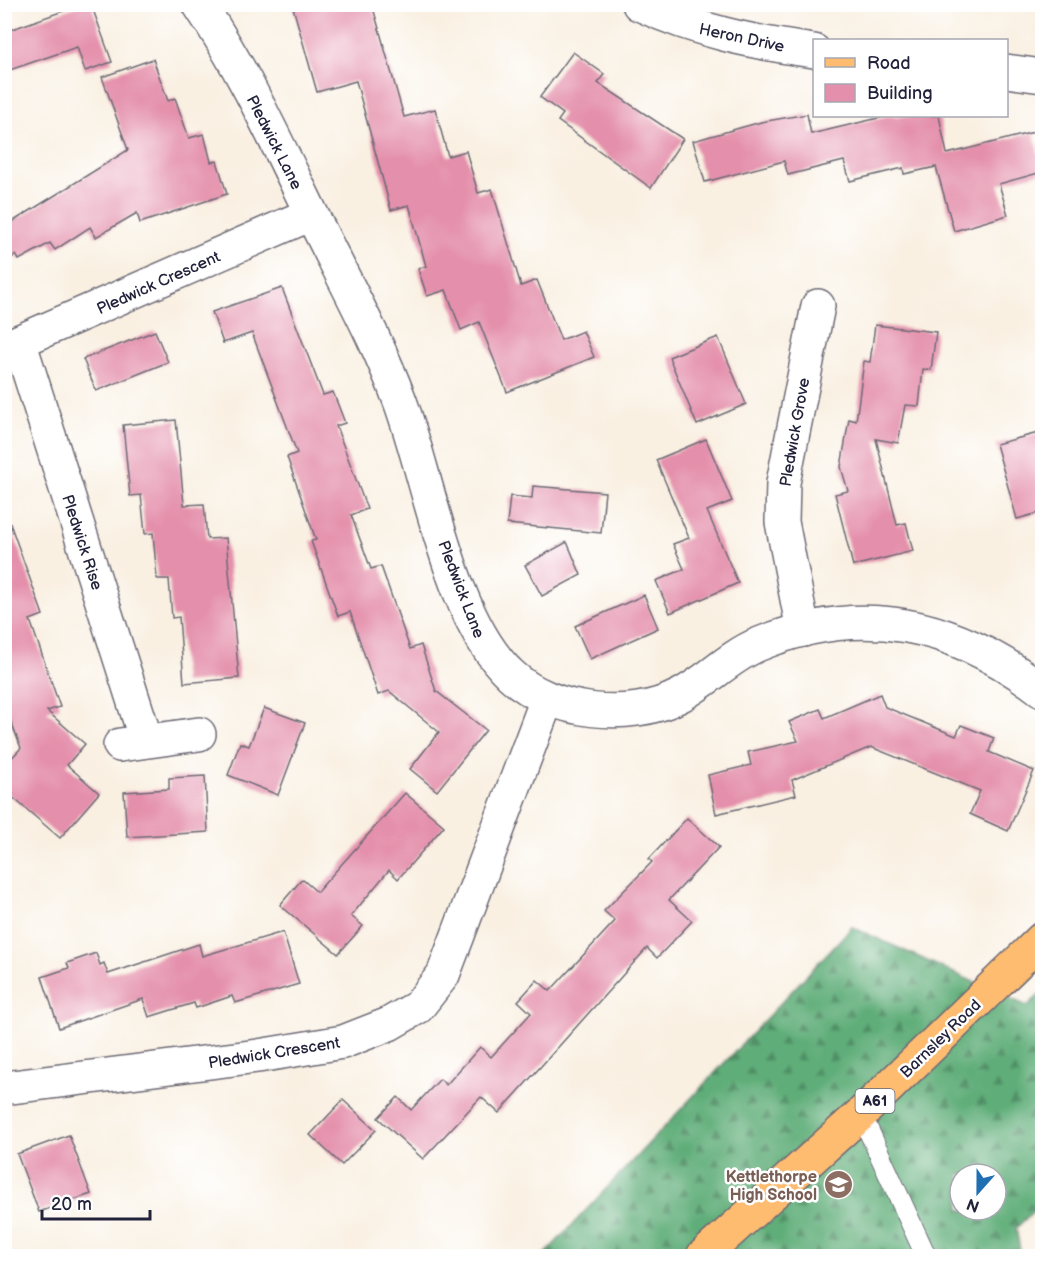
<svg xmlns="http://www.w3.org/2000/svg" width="1047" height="1261" font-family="'Balsamiq Sans',sans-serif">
<defs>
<pattern id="forest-firs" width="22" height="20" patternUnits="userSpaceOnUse" patternTransform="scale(1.5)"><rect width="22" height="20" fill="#5fad78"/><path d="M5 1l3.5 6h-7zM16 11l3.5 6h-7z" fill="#4e8c64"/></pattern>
</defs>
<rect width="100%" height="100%" fill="#fff"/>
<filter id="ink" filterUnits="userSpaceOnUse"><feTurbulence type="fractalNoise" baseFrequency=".0167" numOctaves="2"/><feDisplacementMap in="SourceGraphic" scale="12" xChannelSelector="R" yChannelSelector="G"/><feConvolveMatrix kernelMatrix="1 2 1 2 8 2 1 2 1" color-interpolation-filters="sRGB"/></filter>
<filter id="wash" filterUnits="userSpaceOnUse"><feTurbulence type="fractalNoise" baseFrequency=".008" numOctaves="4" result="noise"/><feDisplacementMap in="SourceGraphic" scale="24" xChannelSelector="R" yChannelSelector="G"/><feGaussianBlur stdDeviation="1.35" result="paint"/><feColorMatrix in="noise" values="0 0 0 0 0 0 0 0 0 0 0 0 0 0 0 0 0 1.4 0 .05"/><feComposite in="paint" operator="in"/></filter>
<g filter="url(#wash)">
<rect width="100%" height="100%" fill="#f9f0e2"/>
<!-- forest -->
<path fill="url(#forest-firs)" stroke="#40685a" stroke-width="1.5" fill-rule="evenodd" d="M852,927L1027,1006L1042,993V1203L1016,1228L1021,1256H543ZM960,1174H996V1210H960Z"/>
<g id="blocks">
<!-- building -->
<g fill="#e48fab">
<polygon points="83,4 91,4 112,62 85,71 77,47 4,72 4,32"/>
<polygon points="292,4 372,4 404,117 435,109 448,156 466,151 478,193 492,189 521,286 537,280 561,340 583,331 594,357 507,392 479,322 461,330 446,290 427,296 418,269 426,266 409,205 391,210 356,81 317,92"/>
<polygon points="573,52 604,74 598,83 683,139 651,188 558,121 563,114 540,97"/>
<polygon points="153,59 168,101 175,98 189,138 204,134 211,162 217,161 227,194 140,223 137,213 96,237 90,227 55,250 50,243 19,260 16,255 4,262 4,227 128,150 102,77"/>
<polygon points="807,114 811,134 887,116 939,116 947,154 1034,132 1042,172 999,184 1008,215 954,231 936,167 904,174 903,168 850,181 844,161 788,175 784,161 705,182 693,141 761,122"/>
<polygon points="282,288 323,395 333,392 345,423 336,426 367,509 351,515 371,569 381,566 410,649 421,645 436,691 486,730 437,791 410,769 439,732 389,691 378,695 350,612 338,616 311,541 316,540 287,457 297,453 252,333 223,343 212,312"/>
<polygon points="875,325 936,332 931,370 923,369 919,406 905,405 898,443 876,439 897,525 906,523 913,551 853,566 835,494 848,491 841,467 849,419 856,421 864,361 870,362"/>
<polygon points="155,331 168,362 96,391 83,359"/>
<polygon points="718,337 746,404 697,425 669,357"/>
<polygon points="176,420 184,505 204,504 207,539 226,538 239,678 184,683 179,617 172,618 169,579 157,579 153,533 145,534 141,495 130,496 123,425"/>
<polygon points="1042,432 1042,512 1017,519 996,444"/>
<polygon points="706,439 732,501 707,511 738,583 670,613 656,581 684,569 673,544 689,538 656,460"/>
<polygon points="533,486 605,492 601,533 507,524 510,496 532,498"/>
<polygon points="8,518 43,615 30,620 60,707 47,711 85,744 67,765 99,793 60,838 4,790 4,766 21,748 4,703 4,519"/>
<polygon points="567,542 581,575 542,596 525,565"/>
<polygon points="644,595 658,628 590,659 575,626"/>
<polygon points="880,694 885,707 956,736 961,725 994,738 989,752 1034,771 1008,831 970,814 980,791 871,747 792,780 796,795 716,814 708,775 751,765 748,752 798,741 789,722 820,709 824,718"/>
<polygon points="264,708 305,723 278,795 228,775 240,743 249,746"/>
<polygon points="205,776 208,832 127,837 124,792 169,789 169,778"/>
<polygon points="405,793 444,826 398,879 389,870 351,916 363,926 338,954 280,905 302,879 317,892"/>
<polygon points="687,818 719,847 669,900 692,921 657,958 647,948 499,1113 481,1097 423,1159 378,1118 398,1097 411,1110 440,1079 446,1085 480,1047 491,1057 531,1013 518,1001 537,980 550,991 615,921 604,911 652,862 649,859"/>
<polygon points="283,932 299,984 235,1003 232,996 196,1008 194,1003 149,1017 143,999 59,1028 42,977 69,968 67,963 96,953 100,965 104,963 108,974 199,944 202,956"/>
<polygon points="343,1100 376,1130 342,1165 310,1135"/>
<polygon points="69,1135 91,1194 39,1212 17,1154"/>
</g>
</g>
</g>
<g filter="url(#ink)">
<use href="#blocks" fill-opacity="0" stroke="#6d6a75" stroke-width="1.5"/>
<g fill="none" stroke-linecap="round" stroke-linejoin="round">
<defs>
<polyline id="lane" points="861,1114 926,1256"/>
<g id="street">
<path d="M199,4C245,72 279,148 315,221C344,280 377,339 400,401C429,479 450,619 511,675C551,713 630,722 679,696C706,682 729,657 757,645C862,601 954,623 1042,690"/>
<path d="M639,4C697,31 751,42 814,51"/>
<polyline points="1006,71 1042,76"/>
<polyline points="20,344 146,740"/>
<polyline points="4,348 311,214"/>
<polyline points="803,630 782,522 783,483 818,306"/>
<polyline points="120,745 199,734"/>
<polyline points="4,1088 258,1056 343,1042 389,1024 418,1007 443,975 547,699"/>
</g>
<polyline id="primary" points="703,1256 861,1114 1042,939"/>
</defs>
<!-- lane casing -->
<use href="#lane" stroke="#6d6a75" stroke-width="22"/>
<!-- street casing -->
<use href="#street" stroke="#6d6a75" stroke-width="36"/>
<!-- primary casing -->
<use href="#primary" stroke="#6d6a75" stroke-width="36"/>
<!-- lane -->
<use href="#lane" stroke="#fff" stroke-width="20"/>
<!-- street -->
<use href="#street" stroke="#fff" stroke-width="33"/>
<!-- primary -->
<use href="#primary" stroke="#febc71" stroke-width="33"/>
</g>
</g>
<!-- icons -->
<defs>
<symbol id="school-disc" viewBox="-11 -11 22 22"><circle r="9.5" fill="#8d6e63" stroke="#fff"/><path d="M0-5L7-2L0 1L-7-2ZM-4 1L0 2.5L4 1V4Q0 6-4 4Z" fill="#fff"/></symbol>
</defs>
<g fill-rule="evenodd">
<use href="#school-disc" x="822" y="1168" width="33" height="33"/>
</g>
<g text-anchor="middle" stroke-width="5" stroke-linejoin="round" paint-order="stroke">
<!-- shield labels -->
<rect fill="#fff" stroke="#646476" stroke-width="1.5" x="855.5" y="1089" width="39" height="24" rx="4.5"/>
<g font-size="15" font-weight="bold" fill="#22223b">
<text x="875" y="1106">A61</text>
</g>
<!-- street labels -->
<g font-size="16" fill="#22223b" stroke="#fff">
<text transform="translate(742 37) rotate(12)" y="6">Heron Drive</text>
<text transform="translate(275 142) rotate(63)" y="6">Pledwick Lane</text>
<text transform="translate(158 282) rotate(-24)" y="6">Pledwick Crescent</text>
<text transform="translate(794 432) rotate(-80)" y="6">Pledwick Grove</text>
<text transform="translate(83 542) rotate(72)" y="6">Pledwick Rise</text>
<text transform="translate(462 589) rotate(69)" y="6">Pledwick Lane</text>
<text transform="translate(940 1038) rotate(-44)" y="6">Barnsley Road</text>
<text transform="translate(274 1052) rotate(-9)" y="6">Pledwick Crescent</text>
</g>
<!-- education labels -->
<g font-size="16" font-weight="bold" fill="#785e54" stroke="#fff" text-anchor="end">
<text x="817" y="1182">Kettlethorpe<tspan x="817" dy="18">High School</tspan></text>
</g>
</g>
<!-- margin -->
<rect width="1047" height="1261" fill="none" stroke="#fff" stroke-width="24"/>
<!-- legend -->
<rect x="813" y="39" width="195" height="78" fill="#ffffff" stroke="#a7a7b1" stroke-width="1.5"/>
<rect x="825" y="58" width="30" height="9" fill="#febc71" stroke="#a7a7b1" stroke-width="1.5"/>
<text x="867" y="69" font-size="18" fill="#22223b">Road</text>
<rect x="825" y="84" width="30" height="18" fill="#e48fab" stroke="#a7a7b1" stroke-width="1.5"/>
<text x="867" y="99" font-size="18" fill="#22223b">Building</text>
<!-- north arrow -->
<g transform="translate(978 1192) rotate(201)"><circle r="28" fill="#ffffff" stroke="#a7a7b1" stroke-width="1.5"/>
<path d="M0-4.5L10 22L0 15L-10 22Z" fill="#1f6fb2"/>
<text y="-9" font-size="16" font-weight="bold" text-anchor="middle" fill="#22223b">N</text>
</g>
<!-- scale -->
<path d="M42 1210v9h108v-9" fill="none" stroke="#22223b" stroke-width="3"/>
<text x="51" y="1210" font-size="18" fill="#22223b" stroke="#ffffff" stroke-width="4.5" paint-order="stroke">20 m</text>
</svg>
